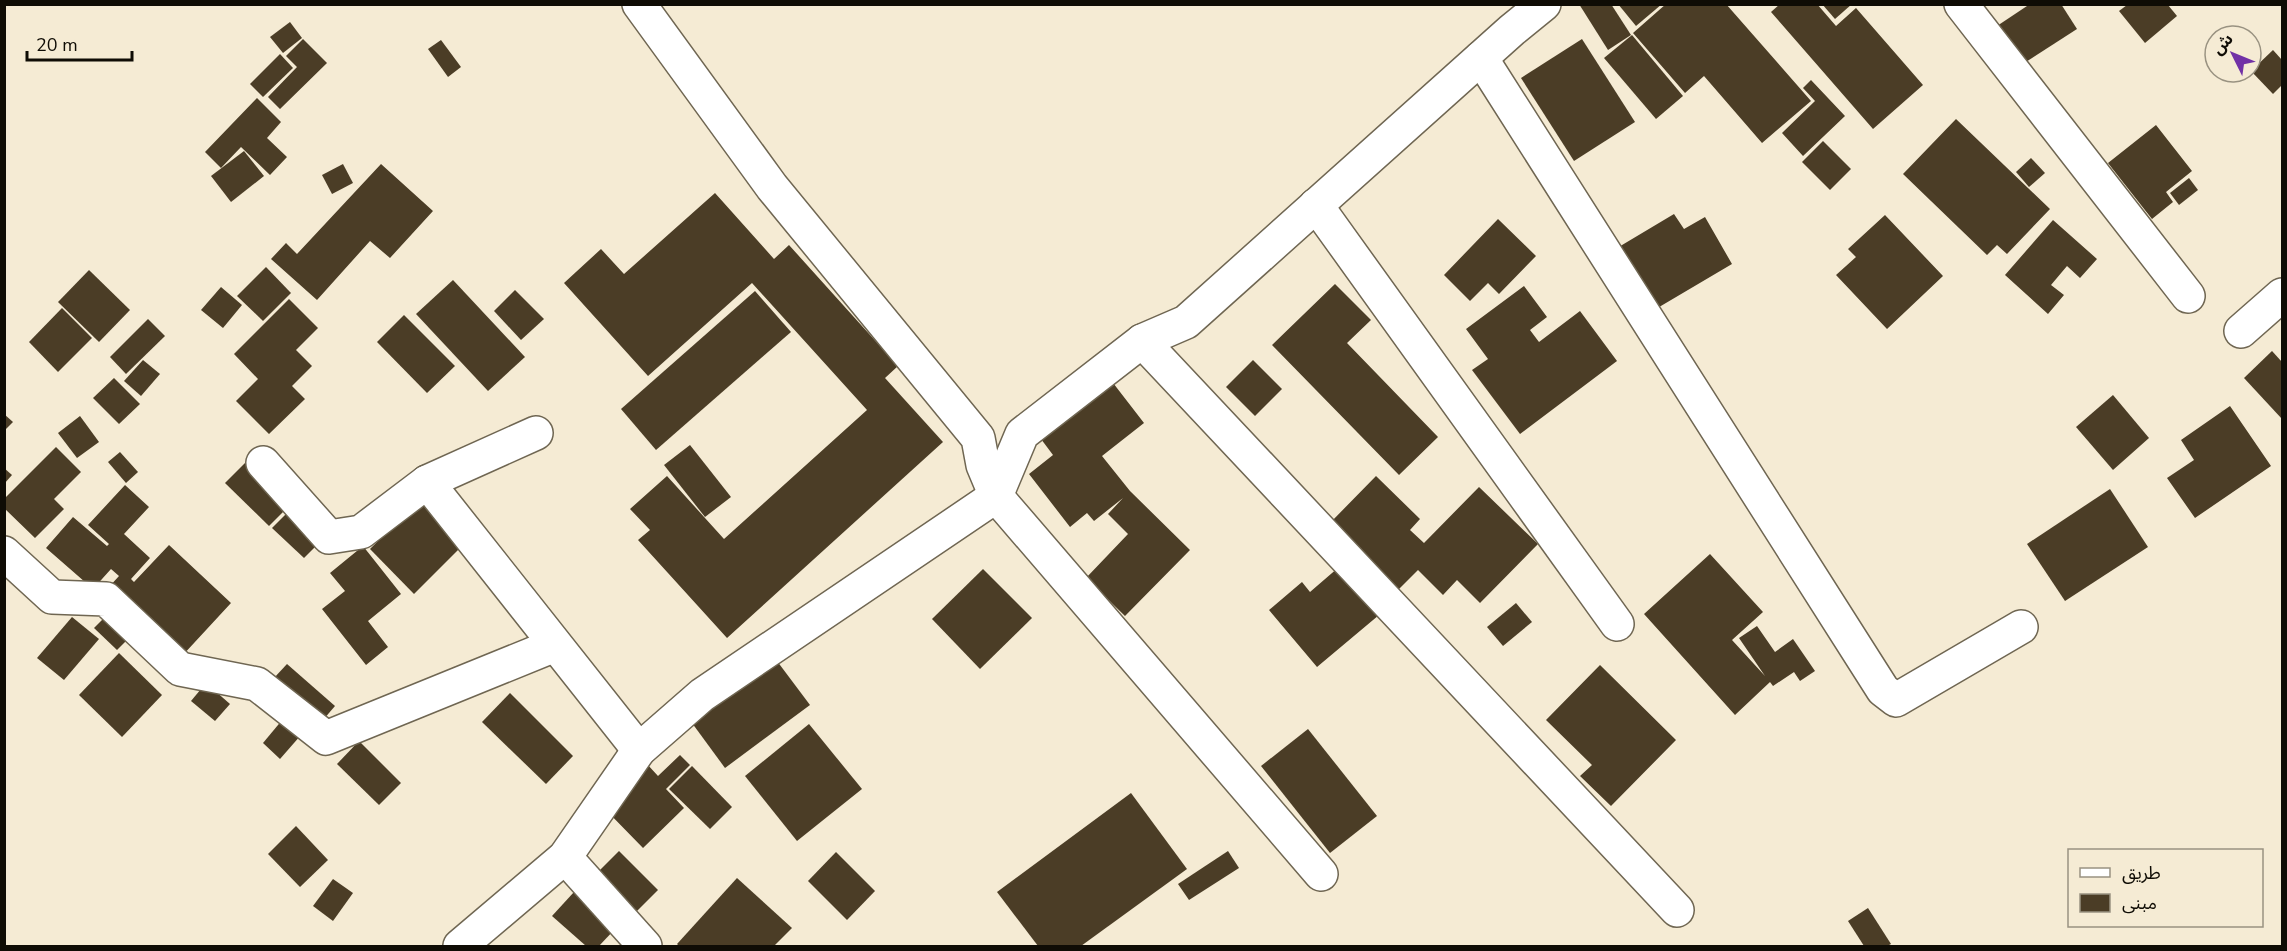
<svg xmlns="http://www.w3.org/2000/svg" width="2287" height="951" font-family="'Nunito Sans','Noto Sans Arabic',sans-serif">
<rect width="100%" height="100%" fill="#f5ebd4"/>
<!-- building -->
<g fill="#4b3d26">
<polygon points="1579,4 1611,4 1631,35 1608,50"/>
<polygon points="1618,4 1662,4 1636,26"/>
<polygon points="1666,4 1726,4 1811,101 1762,143 1704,76 1685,93 1633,33"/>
<polygon points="1780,4 1817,4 1836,26 1856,8 1923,85 1873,129 1771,12"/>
<polygon points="1822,4 1852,4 1835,19"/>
<polygon points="2030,4 2061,4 2077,29 2018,67 1994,28"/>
<polygon points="2127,5 2168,5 2177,16 2145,43 2119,11"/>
<polygon points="290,22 302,38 283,53 270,37"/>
<polygon points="1632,35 1683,96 1656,119 1604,58"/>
<polygon points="303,39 327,63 280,109 268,97 297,67 286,56"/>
<polygon points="1582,39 1635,122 1574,161 1521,78"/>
<polygon points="441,40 461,67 448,77 428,49"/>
<polygon points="2273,50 2282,60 2282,85 2273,94 2251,71"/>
<polygon points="280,54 293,68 263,97 250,84"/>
<polygon points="1811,80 1845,116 1803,156 1782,133 1815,101 1803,88"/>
<polygon points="257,98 281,122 267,138 287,157 270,175 241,147 221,168 205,152"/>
<polygon points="1956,119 2050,209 2007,254 1997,245 1987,255 1903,174"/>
<polygon points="2156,125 2192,171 2166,192 2173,202 2152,219 2108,163"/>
<polygon points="1823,141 1851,169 1830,190 1802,162"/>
<polygon points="244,151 264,176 231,202 211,176"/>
<polygon points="2031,158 2045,173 2029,187 2016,172"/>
<polygon points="343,164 353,183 332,194 322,175"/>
<polygon points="381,164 433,211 390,258 370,241 317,300 271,259 286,243 297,254"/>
<polygon points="2189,178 2198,190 2179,205 2170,193"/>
<polygon points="715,193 774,259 789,245 898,366 885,378 943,442 727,638 638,540 650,530 630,509 667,476 724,539 867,410 752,283 648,376 564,283 601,249 624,274"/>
<polygon points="1674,214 1684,229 1705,217 1732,264 1649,313 1612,251"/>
<polygon points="1885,215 1943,276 1887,329 1836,275 1856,257 1848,249"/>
<polygon points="1498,219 1536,256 1499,294 1488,283 1470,301 1444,275"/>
<polygon points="2053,220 2097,259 2080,278 2067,266 2051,285 2064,295 2048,314 2005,275"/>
<polygon points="266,267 291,293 263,321 237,296"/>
<polygon points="89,270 130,310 99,342 58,302"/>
<polygon points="453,280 525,357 488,391 416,314"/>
<polygon points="1335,284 1371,320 1347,343 1438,437 1399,475 1272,345"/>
<polygon points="1524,286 1547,317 1530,330 1539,342 1580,311 1617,361 1520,434 1472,370 1488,359 1466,329"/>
<polygon points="221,287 242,305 223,328 201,310"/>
<polygon points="515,290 544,319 521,340 494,311"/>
<polygon points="755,291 791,332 656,450 621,409"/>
<polygon points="289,299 318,328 296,350 312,366 292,386 305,399 269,434 236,401 258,379 234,354"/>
<polygon points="62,308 92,338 58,372 29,342"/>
<polygon points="404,315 455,366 427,393 377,342"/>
<polygon points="148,319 165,336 126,374 110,357"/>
<polygon points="2272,351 2282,362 2282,419 2244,378"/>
<polygon points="143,360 160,374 141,396 124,381"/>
<polygon points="1253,360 1282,389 1255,416 1226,387"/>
<polygon points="114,378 140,404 119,424 93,398"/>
<polygon points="1110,379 1144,423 1102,456 1130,491 1190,550 1125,616 1086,578 1128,534 1108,514 1123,498 1094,521 1087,513 1070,527 1029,474 1053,455 1038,435"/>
<polygon points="2113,395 2149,438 2113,470 2076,427"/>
<polygon points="2230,406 2271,466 2195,518 2167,478 2194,460 2181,440"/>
<polygon points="4,414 13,422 4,431"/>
<polygon points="80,416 99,442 77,458 58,433"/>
<polygon points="690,445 731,497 705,517 664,465"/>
<polygon points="56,447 81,472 54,499 64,509 35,538 4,508 4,499"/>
<polygon points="120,452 138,472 126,483 108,462"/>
<polygon points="245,463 288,507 269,526 225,483"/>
<polygon points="4,468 12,475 4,484"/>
<polygon points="1376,476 1420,519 1410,530 1424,543 1479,487 1538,544 1480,603 1457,580 1443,595 1418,570 1398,590 1330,523"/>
<polygon points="125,485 149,507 124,534 150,558 131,579 134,582 169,545 231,603 182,656 108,588 119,576 111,569 93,589 46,548 73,517 107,546 109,544 88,525"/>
<polygon points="2110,489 2148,547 2065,601 2027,544"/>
<polygon points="420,499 464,544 414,594 370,549"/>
<polygon points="287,513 318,544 304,558 272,528"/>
<polygon points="363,546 401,594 368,621 388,647 366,665 322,609 345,591 330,573"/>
<polygon points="1710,554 1763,612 1732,640 1765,676 1739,638 1757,626 1775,652 1793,639 1815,671 1800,681 1794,672 1773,686 1770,682 1735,715 1644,614"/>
<polygon points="1339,567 1379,615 1317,667 1269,610 1302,582 1310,592"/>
<polygon points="983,569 1032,618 980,669 932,619"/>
<polygon points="1516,603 1532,622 1503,646 1487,627"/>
<polygon points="110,612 133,634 117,650 94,628"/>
<polygon points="72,617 99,639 64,680 37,658"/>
<polygon points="119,653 162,695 122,737 79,695"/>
<polygon points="777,661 810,705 725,768 692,723"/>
<polygon points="287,664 335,706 323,720 274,678"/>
<polygon points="1600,665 1676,740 1611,806 1580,776 1592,765 1546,720"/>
<polygon points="206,683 230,704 215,721 191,701"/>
<polygon points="510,693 573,756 546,784 482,722"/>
<polygon points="283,719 301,735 280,759 263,743"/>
<polygon points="809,724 862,789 797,841 745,776"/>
<polygon points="1308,729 1377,816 1330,853 1261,766"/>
<polygon points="359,741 401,783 379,805 337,764"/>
<polygon points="680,755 690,765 666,789 684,808 643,848 603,807 647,764 658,776"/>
<polygon points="692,766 732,807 710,829 669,789"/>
<polygon points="1131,793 1187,869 1081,946 1038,946 997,892"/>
<polygon points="296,826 328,860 300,887 268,854"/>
<polygon points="619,851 658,890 637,911 598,872"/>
<polygon points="1228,851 1239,868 1189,900 1178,884"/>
<polygon points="836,852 875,891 847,920 808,881"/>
<polygon points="737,878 792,928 774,946 679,946 677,944"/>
<polygon points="333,879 353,893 333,921 313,906"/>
<polygon points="574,892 615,929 599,946 586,946 552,916"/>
<polygon points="1868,908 1891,944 1887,946 1864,946 1848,921"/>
</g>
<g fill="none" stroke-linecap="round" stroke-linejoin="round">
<defs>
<g id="minor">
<polyline points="639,4 772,187 978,438 983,465 996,496 1321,874"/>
<polyline points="1961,4 2188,296"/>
<polyline points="1481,58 1883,690 1896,700 2021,627"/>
<polyline points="1316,205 1617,624"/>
<polyline points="2241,331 2282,295"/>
<polyline points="1142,341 1677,910"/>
<polyline points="263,463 329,537 361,532 427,482 536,433"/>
<polyline points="427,482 639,750"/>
<polyline points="4,553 52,597 106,599 180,669 257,684 326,738 555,645"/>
<polyline points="565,857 645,946"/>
<polyline points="460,946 565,857 639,750 702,695 996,496 1022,434 1142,341 1186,322 1512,30 1544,4"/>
</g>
</defs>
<!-- minor casing -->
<use href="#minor" stroke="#6f6652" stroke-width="36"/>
<!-- minor -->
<use href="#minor" stroke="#fff" stroke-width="33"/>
</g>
<!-- border -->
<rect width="2287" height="951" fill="none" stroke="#0f0c05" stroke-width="12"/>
<!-- legend -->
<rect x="2068" y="849" width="195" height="78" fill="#f5ebd4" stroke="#999281" stroke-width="1.5"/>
<rect x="2080" y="868" width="30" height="9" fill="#ffffff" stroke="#999281" stroke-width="1.5"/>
<text x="2122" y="879" font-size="18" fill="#0f0c05">طريق</text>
<rect x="2080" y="894" width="30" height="18" fill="#4b3d26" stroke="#999281" stroke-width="1.5"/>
<text x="2122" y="909" font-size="18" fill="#0f0c05">مبنى</text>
<!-- north arrow -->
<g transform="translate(2233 54) rotate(313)"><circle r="28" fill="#f5ebd4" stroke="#999281" stroke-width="1.5"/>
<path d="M0-4.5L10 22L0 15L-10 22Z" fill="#7131a6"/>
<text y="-9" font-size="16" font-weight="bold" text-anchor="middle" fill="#0f0c05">ش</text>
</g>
<!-- scale -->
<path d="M27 51v9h105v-9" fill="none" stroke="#0f0c05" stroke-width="3"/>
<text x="36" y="51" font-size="18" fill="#0f0c05" stroke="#f5ebd4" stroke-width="4.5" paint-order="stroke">20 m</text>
</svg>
